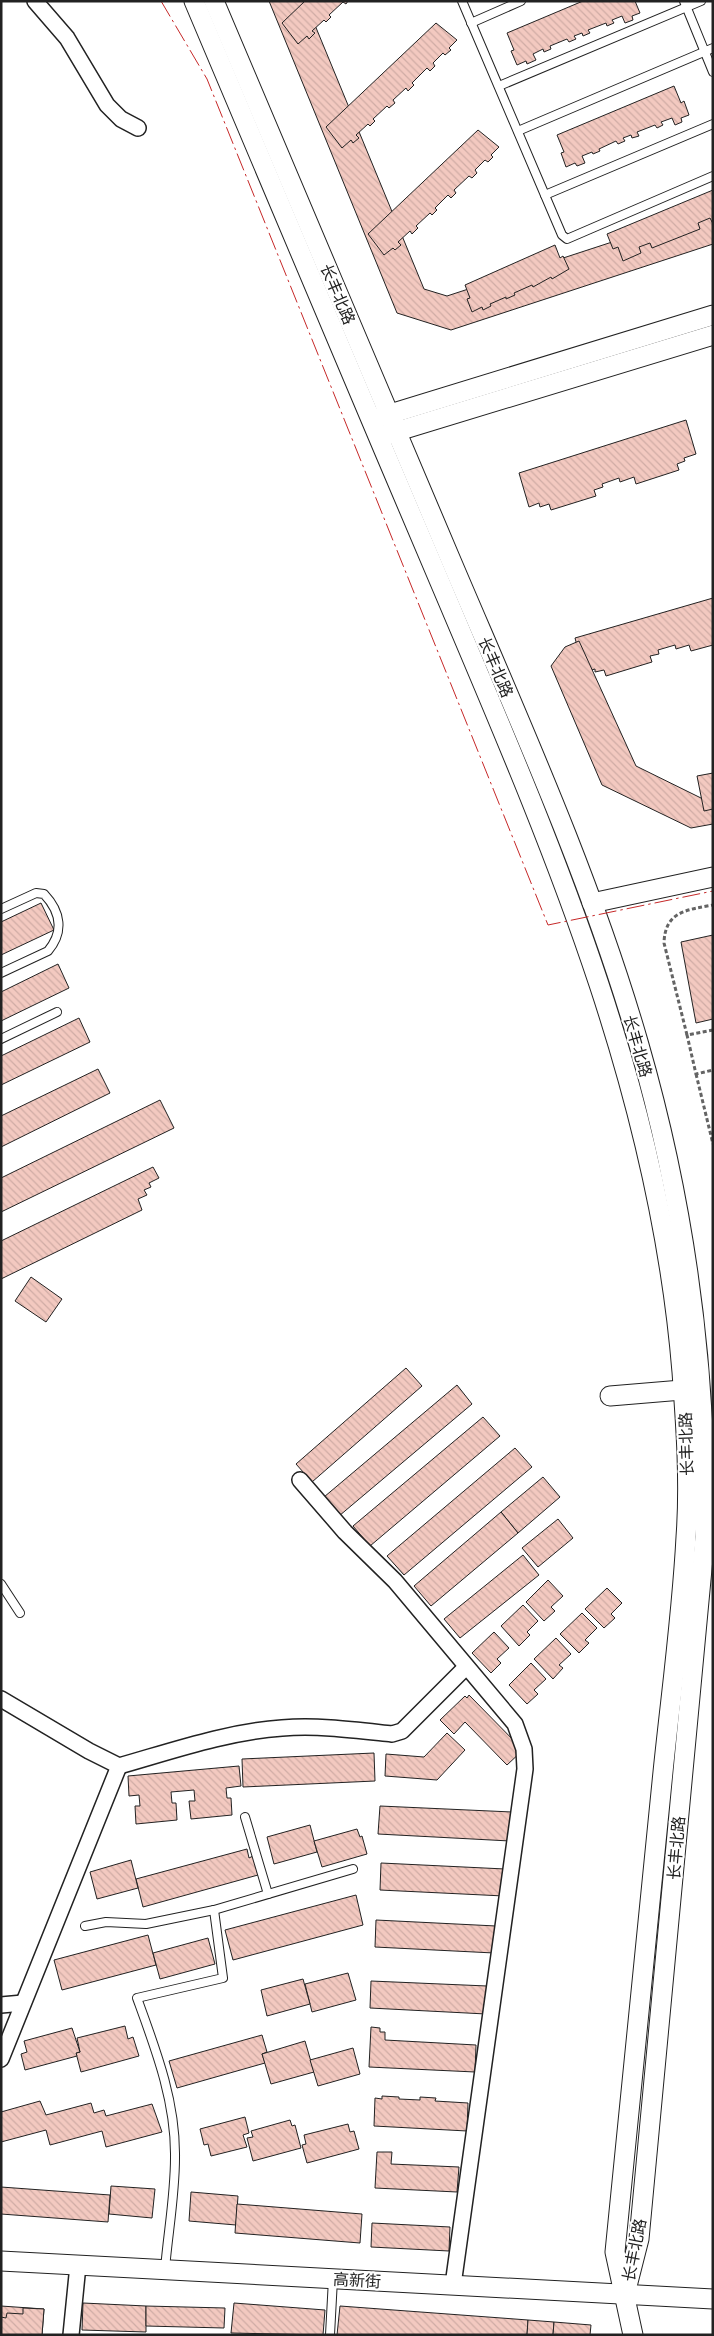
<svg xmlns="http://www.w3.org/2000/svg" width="714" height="2336" font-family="'Work Sans','Noto Sans SC',sans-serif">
<defs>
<pattern id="building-back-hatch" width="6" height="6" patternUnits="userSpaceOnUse" patternTransform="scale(1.25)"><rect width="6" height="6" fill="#f3c9c0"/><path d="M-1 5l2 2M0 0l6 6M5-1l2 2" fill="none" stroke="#d0aca5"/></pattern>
</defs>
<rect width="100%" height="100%" fill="#fff"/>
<!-- building -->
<g fill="url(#building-back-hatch)" stroke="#222">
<polygon points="269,1 305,1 424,289 447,296 713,209 713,244 451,330 397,313"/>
<polygon points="305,1 348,1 346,4 343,2 329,15 331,17 326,22 324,20 312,31 315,33 309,39 307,36 298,44 282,23"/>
<polygon points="583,1 635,1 640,13 632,16 633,20 625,23 622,16 612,20 614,23 607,26 606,23 588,30 590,33 583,36 582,33 574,36 576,39 569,42 567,39 550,46 551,49 544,52 543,49 533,54 536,60 527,64 526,61 517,65 511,51 514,50 507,33"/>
<polygon points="436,23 457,40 449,48 451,50 445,55 443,53 433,63 435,66 430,71 427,68 412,83 414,85 408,91 406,88 393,100 395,103 389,108 387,106 373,119 375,121 370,126 368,124 356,135 359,138 353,143 351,140 342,148 326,127"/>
<polygon points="674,86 681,103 684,101 689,115 681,118 682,122 675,125 672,118 661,122 663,125 657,128 655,125 637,132 639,136 632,138 631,135 623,138 625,141 618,144 616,141 599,149 600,151 593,154 592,152 582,156 585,163 577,166 575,163 566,167 561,153 564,152 557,135"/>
<polygon points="478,130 499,147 491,155 493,157 488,162 485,160 475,170 477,173 472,178 469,176 454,190 456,193 451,198 448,195 435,208 437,210 432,215 430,213 416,226 418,228 412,234 410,231 398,242 401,245 395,250 393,248 384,255 368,234"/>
<polygon points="713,190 713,224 710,218 698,223 700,229 652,248 650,243 639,247 641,253 623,261 618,247 613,249 607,234"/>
<polygon points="555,245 560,258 563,256 569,269 552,279 551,277 533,287 532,285 514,293 515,295 506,299 506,297 490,304 491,306 483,310 482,307 472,312 467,299 470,298 465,285"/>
<polygon points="686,420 696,454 684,458 685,461 677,464 679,470 636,484 634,477 620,482 619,478 602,484 603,487 594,490 596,496 551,510 549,504 540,507 539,503 529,507 519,473"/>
<polygon points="713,598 713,645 691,651 689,645 676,649 675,645 658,650 659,654 650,656 652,662 606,676 604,670 595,672 595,669 584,672 575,638"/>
<polygon points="579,641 636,766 703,799 713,797 713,824 691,828 602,785 551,666 565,647"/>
<polygon points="713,773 713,809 704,811 697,776"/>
<polygon points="41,903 54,930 1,955 1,922"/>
<polygon points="713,935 713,1019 696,1023 681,942"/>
<polygon points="58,964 69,988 1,1021 1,992"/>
<polygon points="79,1018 90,1042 1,1085 1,1056"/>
<polygon points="98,1069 110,1093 1,1147 1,1116"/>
<polygon points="160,1100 174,1128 1,1212 1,1178"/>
<polygon points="153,1167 159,1178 149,1183 151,1187 144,1190 147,1195 138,1199 142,1210 1,1279 1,1241"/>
<polygon points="31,1277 62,1299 46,1322 15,1301"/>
<polygon points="406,1368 422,1386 312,1482 296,1464"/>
<polygon points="457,1385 472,1404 339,1516 324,1497"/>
<polygon points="483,1417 500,1436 370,1546 353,1526"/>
<polygon points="515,1448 532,1467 404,1575 387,1556"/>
<polygon points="543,1477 560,1497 518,1533 501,1512"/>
<polygon points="501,1512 518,1533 431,1606 414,1586"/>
<polygon points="558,1519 573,1538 538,1567 522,1548"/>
<polygon points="523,1555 539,1575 460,1638 444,1619"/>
<polygon points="548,1580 563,1596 551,1607 555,1611 544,1621 526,1602"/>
<polygon points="607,1588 622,1603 611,1614 615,1618 604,1628 585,1609"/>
<polygon points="523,1605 538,1621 527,1632 530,1635 519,1646 501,1626"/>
<polygon points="582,1613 597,1628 585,1640 589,1643 579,1653 560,1634"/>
<polygon points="494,1632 509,1648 497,1659 501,1663 491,1673 472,1653"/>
<polygon points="556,1638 571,1654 559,1665 563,1668 553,1679 534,1659"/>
<polygon points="531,1663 546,1679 534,1690 538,1694 527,1704 509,1685"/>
<polygon points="469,1695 523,1750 507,1765 465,1722 454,1734 440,1720 465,1696 467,1698"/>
<polygon points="447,1733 465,1750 437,1780 385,1776 386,1754 424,1757"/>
<polygon points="374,1753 375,1781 243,1787 242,1759"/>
<polygon points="239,1766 241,1786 226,1788 227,1798 231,1798 232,1815 191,1819 189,1801 195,1801 194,1790 171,1792 172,1803 176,1803 177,1820 136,1824 135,1806 140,1806 139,1795 129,1796 128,1776"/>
<polygon points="380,1806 512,1812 510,1841 378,1834"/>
<polygon points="310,1825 317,1852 274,1864 267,1837"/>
<polygon points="357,1829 360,1837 362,1836 367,1854 322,1867 314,1841"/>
<polygon points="247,1849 249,1858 253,1856 258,1875 143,1907 136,1879"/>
<polygon points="131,1860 138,1888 97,1899 90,1872"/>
<polygon points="381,1863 505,1869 504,1896 380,1890"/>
<polygon points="356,1895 363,1925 233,1960 225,1930"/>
<polygon points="376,1920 496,1926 494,1953 375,1947"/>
<polygon points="148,1935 156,1965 62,1990 54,1960"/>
<polygon points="208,1938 215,1964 160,1979 153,1953"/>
<polygon points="348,1973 356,2000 312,2012 305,1984"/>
<polygon points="303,1979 310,2004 267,2016 261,1990"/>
<polygon points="371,1981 487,1986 486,2014 370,2008"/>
<polygon points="125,2026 128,2039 133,2037 139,2056 81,2072 76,2053 80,2052 77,2038"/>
<polygon points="371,2027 380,2028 380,2032 385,2032 385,2040 476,2045 475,2072 369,2067"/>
<polygon points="72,2028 80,2052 76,2053 77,2056 25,2070 21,2054 27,2052 24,2041"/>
<polygon points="262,2035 267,2052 262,2054 265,2063 177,2088 169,2061"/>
<polygon points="305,2041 314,2072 271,2084 262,2054"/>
<polygon points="353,2048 360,2074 318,2086 310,2060"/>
<polygon points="382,2096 399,2097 399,2099 420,2100 420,2097 436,2098 435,2101 468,2103 467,2131 374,2126 375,2098 382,2099"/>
<polygon points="40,2101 46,2115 91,2103 94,2113 104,2110 106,2116 152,2104 162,2132 106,2147 102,2131 50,2145 46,2130 1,2142 1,2112"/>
<polygon points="245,2117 249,2133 243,2135 247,2147 211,2156 208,2144 204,2145 200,2129"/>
<polygon points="290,2120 292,2126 295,2125 301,2148 253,2161 247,2138 253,2137 251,2131"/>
<polygon points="348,2124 350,2132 354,2131 359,2149 307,2163 302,2145 306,2144 304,2135"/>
<polygon points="377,2152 392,2152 391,2164 459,2167 457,2192 375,2188"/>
<polygon points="111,2186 155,2189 152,2218 109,2214"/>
<polygon points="1,2187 110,2195 108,2222 1,2214"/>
<polygon points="191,2192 238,2196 236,2225 189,2221"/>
<polygon points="237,2204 362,2214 360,2243 235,2233"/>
<polygon points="372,2223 450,2227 449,2251 371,2247"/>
<polygon points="83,2303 146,2306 146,2332 82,2330"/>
<polygon points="234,2303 325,2310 323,2335 231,2333"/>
<polygon points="1,2306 44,2309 42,2335 1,2335"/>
<polygon points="146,2306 225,2308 224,2328 146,2326"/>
<polygon points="340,2306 528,2320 527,2335 337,2335"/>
<polygon points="23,2308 44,2309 42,2335 1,2335 1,2317 6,2318 7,2313 23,2314"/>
<polygon points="528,2320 554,2322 553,2335 527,2335"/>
<polygon points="554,2322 591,2325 590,2335 553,2335"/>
</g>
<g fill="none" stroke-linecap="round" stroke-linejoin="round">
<defs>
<g id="service">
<polyline points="462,1 562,235 567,239 713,176"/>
<polyline points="684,1 713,72"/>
<polyline points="471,23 521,1"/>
<polyline points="499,86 701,1"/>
<polyline points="518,131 713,48"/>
<polyline points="545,195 713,124"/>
<path d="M1,909L36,893L44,894C61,912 64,932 48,951L1,973"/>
<polyline points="1,1039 57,1012"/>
<polyline points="1,1584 20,1613"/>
<polyline points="245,1817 268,1894"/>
<polyline points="85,1926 106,1922 146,1924 214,1910 353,1869"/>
<path d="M165,2269C168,2233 175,2195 175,2158C176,2102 156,2050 137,1998L223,1978L214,1910"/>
<polyline points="330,2335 333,2279"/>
</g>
<g id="minor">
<polyline points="35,1 67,38 107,105 121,119 138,128"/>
<polyline points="300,1480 345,1532 395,1581 515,1724 524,1749 525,1769 453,2285"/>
<path d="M1,1699L89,1751L119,1766C172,1751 226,1732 282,1728C318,1725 355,1730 392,1734L402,1731L466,1667"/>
<polyline points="1,2005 23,2003"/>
<polyline points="1,2059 119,1766"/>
<polyline points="71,2335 78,2265"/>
</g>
<g id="tertiary">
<path d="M194,1C277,197 359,392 442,587C551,844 659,1090 682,1372C686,1427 690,1482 686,1537C682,1615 671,1694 663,1772C647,1932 631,2092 615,2252L633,2335"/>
<path d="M214,1C293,187 371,372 450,558C518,718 591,878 639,1045C686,1208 707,1368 705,1537L639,2239L626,2290"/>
<polyline points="377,418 713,315"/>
<polyline points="385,435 713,335"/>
<polyline points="592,903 713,877"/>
<polyline points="610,1396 694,1389"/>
<polyline points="1,2261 713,2299"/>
</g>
</defs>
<!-- service casing -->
<use href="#service" stroke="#222" stroke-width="10"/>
<!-- minor casing -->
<use href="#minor" stroke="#222" stroke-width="18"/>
<!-- tertiary casing -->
<use href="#tertiary" stroke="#222" stroke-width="21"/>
<!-- path -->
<g stroke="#646464" stroke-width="3" stroke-dasharray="4 2.5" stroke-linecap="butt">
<polyline points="713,1030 687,1035 696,1074 713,1070"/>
<path d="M687,1035L664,943C665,911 687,910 713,905"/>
<polyline points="696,1074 713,1144"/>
</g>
<!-- service -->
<use href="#service" stroke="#fff" stroke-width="8"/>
<!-- minor -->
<use href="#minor" stroke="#fff" stroke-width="15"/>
<!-- tertiary -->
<use href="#tertiary" stroke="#fff" stroke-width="19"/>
<!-- power -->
<polyline stroke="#c62828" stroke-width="1" stroke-dasharray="18 4 2.5 4" stroke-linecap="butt" points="161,1 207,79 548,925 713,891"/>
</g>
<g text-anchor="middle" stroke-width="4" stroke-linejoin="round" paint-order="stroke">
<!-- street labels -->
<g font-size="16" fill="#222" stroke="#fff">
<text transform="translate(338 294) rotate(67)" y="6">长丰北路</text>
<text transform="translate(496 667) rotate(67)" y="6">长丰北路</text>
<text transform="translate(638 1046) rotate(74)" y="6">长丰北路</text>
<text transform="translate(686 1444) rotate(-92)" y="6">长丰北路</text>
<text transform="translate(676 1848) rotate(-85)" y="6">长丰北路</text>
<text transform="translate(634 2250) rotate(-79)" y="6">长丰北路</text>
<text transform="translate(357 2280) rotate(3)" y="6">高新街</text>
</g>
</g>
<!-- border -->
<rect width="714" height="2336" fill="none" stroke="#222222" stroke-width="5"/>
</svg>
